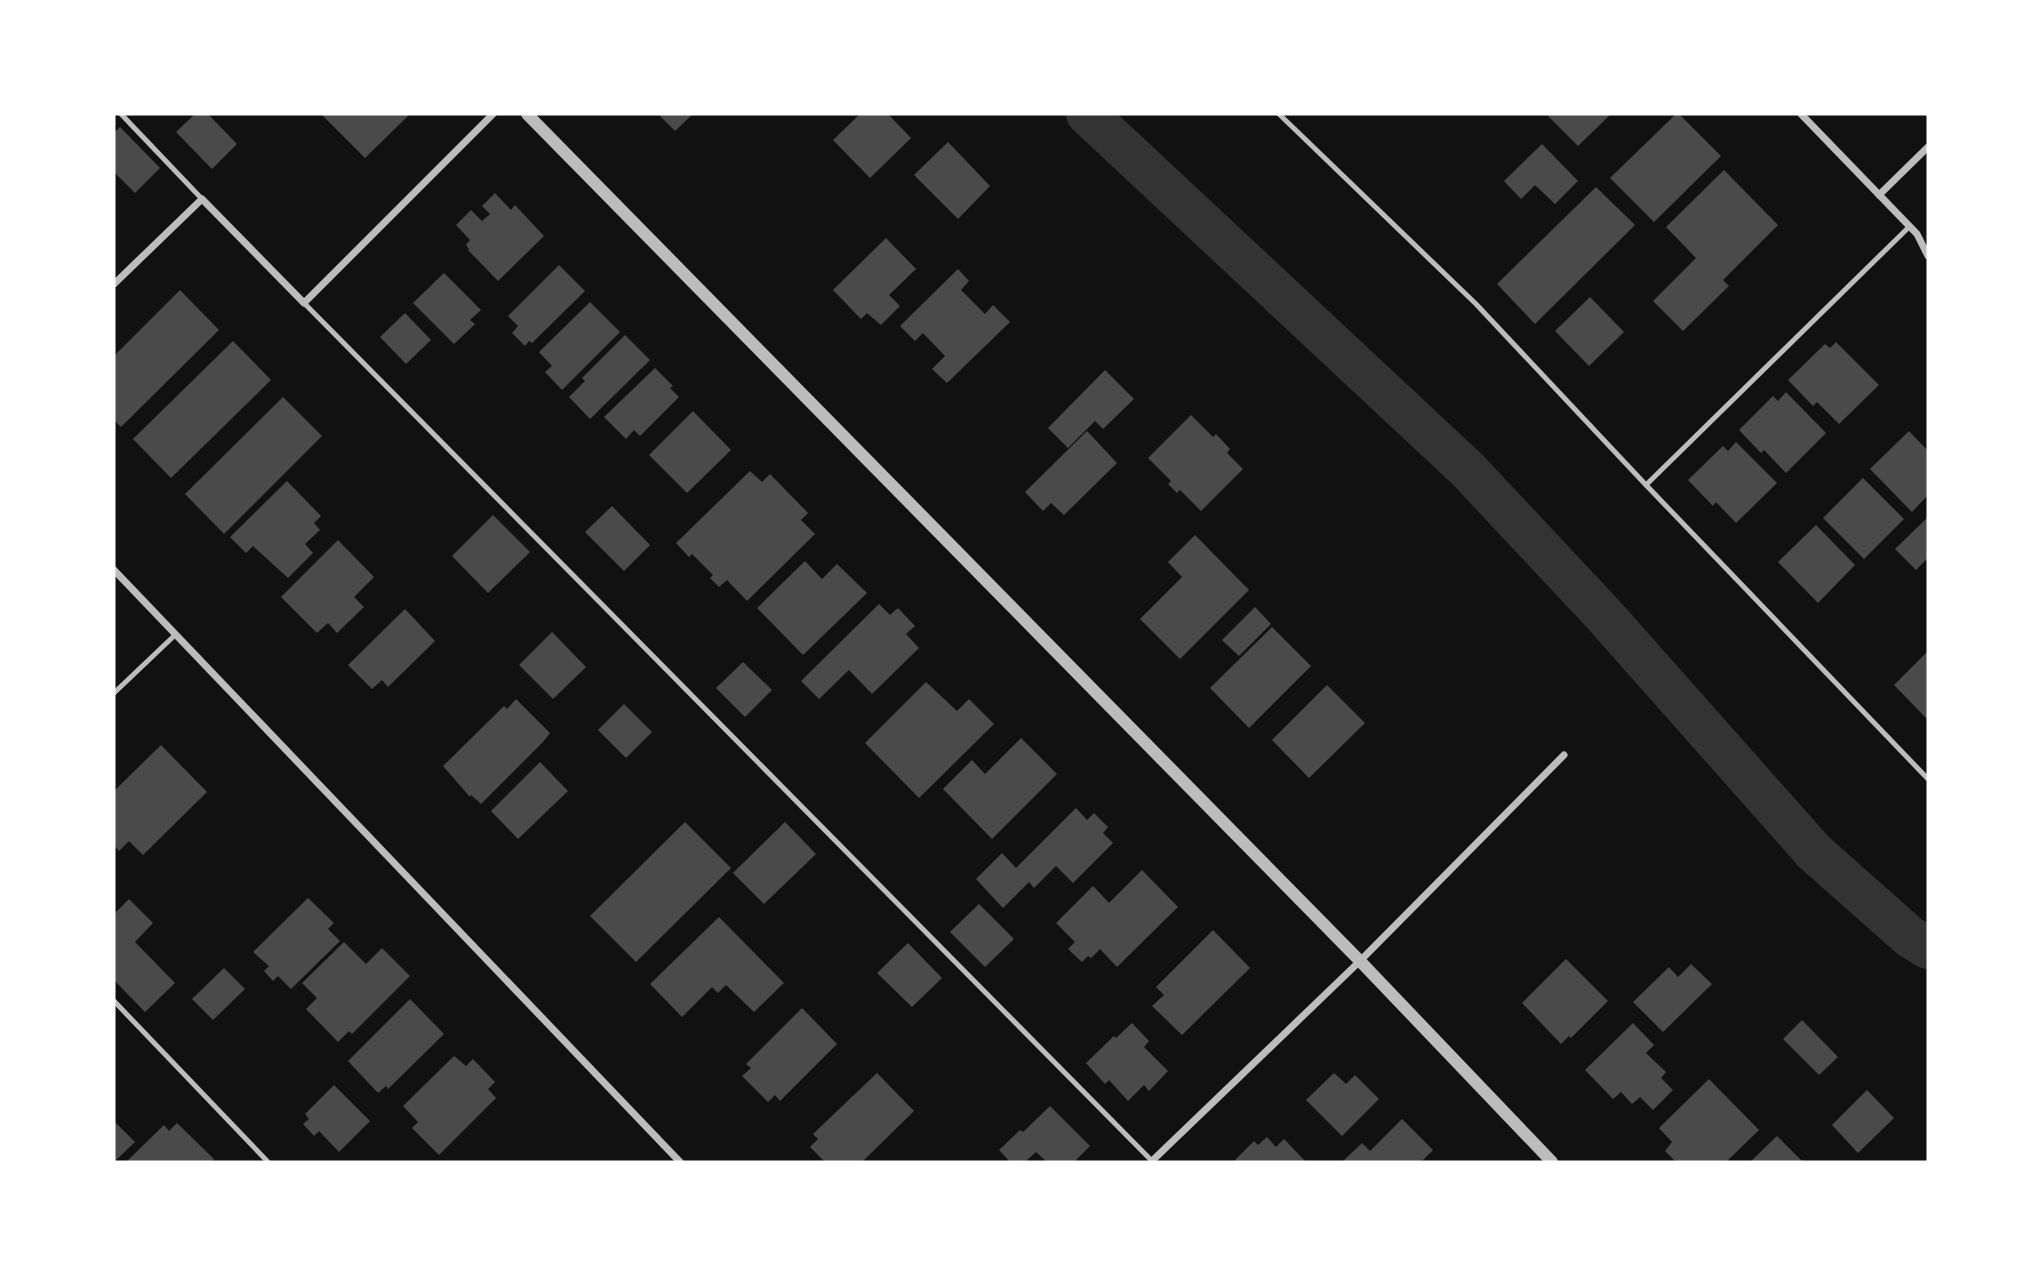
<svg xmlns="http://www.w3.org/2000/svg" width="2042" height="1276" font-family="'PT Sans',sans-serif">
<rect width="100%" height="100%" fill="#111"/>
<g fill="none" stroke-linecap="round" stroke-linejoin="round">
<!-- canal -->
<polyline stroke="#333" stroke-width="42" points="1087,114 1468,470 1603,614 1814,852 1910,937 1928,948"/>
</g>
<!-- building -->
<g fill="#4a4a4a">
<polygon points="195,114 208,114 237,144 212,169 176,132"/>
<polygon points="321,114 410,114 365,158"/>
<polygon points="658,114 693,114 675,131"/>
<polygon points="860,114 888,114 911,138 870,178 833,140"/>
<polygon points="1546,114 1611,114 1578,146"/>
<polygon points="1676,114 1679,114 1721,156 1654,222 1610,178"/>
<polygon points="120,127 160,168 135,193 114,172 114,133"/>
<polygon points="948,142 990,186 958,219 914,175"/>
<polygon points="1542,144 1578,181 1555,204 1535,185 1521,199 1504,181"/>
<polygon points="1724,170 1778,225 1723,280 1729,286 1683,331 1653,301 1696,258 1666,227"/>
<polygon points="1596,187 1635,225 1535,324 1497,284"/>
<polygon points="495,193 511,210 515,205 544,236 498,281 468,250 469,249 466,245 470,240 456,225 471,210 482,221 490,214 482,206"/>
<polygon points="886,238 916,269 889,295 900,306 881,325 867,313 861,319 833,290"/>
<polygon points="559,265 585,291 532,343 529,341 525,346 512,333 518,326 508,316"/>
<polygon points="958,269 969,281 961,290 985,314 993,305 1010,322 947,383 932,369 945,356 923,333 915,341 900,326"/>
<polygon points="444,273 481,310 470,320 475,324 454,344 413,303"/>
<polygon points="180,290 219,330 121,427 114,420 114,356"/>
<polygon points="1590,297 1624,332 1589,366 1555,331"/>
<polygon points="590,302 620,332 562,390 545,372 552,366 539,352"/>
<polygon points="405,313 431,340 406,364 380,337"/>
<polygon points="625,335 650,360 590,419 569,397 585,381 582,378"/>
<polygon points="233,341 271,380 171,478 133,439"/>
<polygon points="1836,342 1879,385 1839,424 1817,402 1813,406 1788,380 1825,344 1830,348"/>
<polygon points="655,368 673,386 670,388 679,397 640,436 634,430 626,439 604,417"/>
<polygon points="1105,370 1134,399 1103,429 1095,421 1068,448 1048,428"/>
<polygon points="1786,392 1826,433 1786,473 1764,450 1761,453 1739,430 1773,396 1778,401"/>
<polygon points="283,397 322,436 224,534 185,494"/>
<polygon points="693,411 731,450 687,493 649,455"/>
<polygon points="1191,415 1213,437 1216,434 1230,449 1227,453 1243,469 1201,511 1180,490 1177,493 1168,484 1171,481 1148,458"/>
<polygon points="1087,431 1117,463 1064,515 1051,503 1043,511 1025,492"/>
<polygon points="1909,431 1928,451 1928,495 1912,512 1870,469"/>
<polygon points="1736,442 1777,483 1736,523 1716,502 1713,506 1688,480 1723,446 1728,451"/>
<polygon points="750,471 762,482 770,474 808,513 801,520 815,534 747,601 727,580 719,587 710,578 713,575 692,554 689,557 676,543"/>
<polygon points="1863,478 1904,519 1864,559 1823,518"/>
<polygon points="287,481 321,516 314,523 320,530 305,544 313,553 288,578 253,546 246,553 230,537"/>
<polygon points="612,506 650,545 624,571 585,532"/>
<polygon points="493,515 530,552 488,593 452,556"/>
<polygon points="1928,517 1928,558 1916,570 1895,549"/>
<polygon points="1816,525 1855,565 1818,603 1778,562"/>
<polygon points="1195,535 1249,590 1180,659 1140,619 1182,577 1168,562"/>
<polygon points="338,540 374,577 354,597 364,607 337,633 328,623 317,633 281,597"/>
<polygon points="805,561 822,579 837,564 867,593 803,655 757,608"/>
<polygon points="879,604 890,615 898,608 915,626 906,634 919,648 872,694 849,670 819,699 801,681"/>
<polygon points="1255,607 1271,624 1239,656 1222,640"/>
<polygon points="405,609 435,641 388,687 382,680 372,689 348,665"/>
<polygon points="1272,627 1311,666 1249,728 1210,688"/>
<polygon points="552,632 586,667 553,699 519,665"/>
<polygon points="1928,651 1928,720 1894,685"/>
<polygon points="743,662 772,690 745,717 716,688"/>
<polygon points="926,682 957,711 969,699 994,724 919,798 865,743"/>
<polygon points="1327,685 1365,723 1309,778 1272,740"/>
<polygon points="516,699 550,733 543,742 481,804 471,795 470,797 443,766 504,706 507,709"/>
<polygon points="624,704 652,732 626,758 598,730"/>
<polygon points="1021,738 1057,774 992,839 943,789 972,760 985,774"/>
<polygon points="161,745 207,792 143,855 129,841 119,851 114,845 114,791"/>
<polygon points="540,762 568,791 518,839 491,811"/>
<polygon points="1076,808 1087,820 1094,813 1108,827 1103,833 1113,843 1073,883 1056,866 1034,888 1029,882 1003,908 976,879 1002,853 1016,868"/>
<polygon points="685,822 731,868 636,962 590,916"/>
<polygon points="785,822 816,854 764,904 733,873"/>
<polygon points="1142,870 1178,907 1117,967 1100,949 1091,958 1088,956 1082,962 1068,949 1075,942 1056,923 1093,886 1109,903"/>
<polygon points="308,898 334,923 328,929 340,941 291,989 278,976 273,981 264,971 269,966 253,952"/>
<polygon points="129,899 153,923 135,942 175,983 145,1012 114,980 114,914"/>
<polygon points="979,904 1014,939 985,967 950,932"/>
<polygon points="719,917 784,983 754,1012 726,985 718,993 712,987 682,1017 650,984"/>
<polygon points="1213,930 1250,968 1182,1035 1152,1006 1164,995 1156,987"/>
<polygon points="344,942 366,964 382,948 410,976 352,1034 349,1031 338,1042 306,1009 317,998 302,983"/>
<polygon points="908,943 942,978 912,1007 877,973"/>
<polygon points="1566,959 1608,1001 1571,1038 1569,1036 1561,1044 1522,1003"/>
<polygon points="1691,964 1712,984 1663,1032 1633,1002 1669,967 1678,977"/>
<polygon points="224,968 245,989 213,1020 192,999"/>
<polygon points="410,999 444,1034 388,1089 386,1086 378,1093 348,1061"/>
<polygon points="802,1008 837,1044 780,1101 775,1095 768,1102 742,1076 751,1068 746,1064"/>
<polygon points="1802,1020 1838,1057 1819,1075 1783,1039"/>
<polygon points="1132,1023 1149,1041 1144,1047 1168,1071 1149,1091 1144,1085 1128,1101 1109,1080 1105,1084 1086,1063 1114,1036 1116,1038"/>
<polygon points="1633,1023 1654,1045 1646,1053 1666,1072 1661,1078 1673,1090 1653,1110 1640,1097 1632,1104 1621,1092 1613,1099 1585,1070"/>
<polygon points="454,1056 466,1066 473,1059 495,1082 488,1089 496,1098 439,1155 412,1128 418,1122 403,1106"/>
<polygon points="877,1073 914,1111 862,1162 825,1162 810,1147 818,1139 813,1134"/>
<polygon points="1334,1073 1346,1084 1355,1075 1379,1099 1342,1136 1306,1100"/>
<polygon points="1709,1079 1759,1130 1726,1162 1676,1162 1665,1151 1672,1142 1659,1128"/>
<polygon points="334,1085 370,1121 339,1152 319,1131 314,1136 303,1124 309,1119 305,1114"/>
<polygon points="1867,1090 1894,1118 1858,1153 1832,1125"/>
<polygon points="1050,1106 1090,1146 1074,1162 1047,1162 1036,1152 1025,1162 1010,1162 999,1150 1020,1130 1023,1132"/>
<polygon points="1402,1119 1433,1150 1421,1162 1342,1162 1362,1143 1370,1151"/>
<polygon points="114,1121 135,1142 114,1162"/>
<polygon points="177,1123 214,1159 211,1162 126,1162 164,1125 169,1131"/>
<polygon points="1777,1136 1803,1162 1750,1162"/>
<polygon points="1267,1137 1276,1147 1284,1139 1306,1162 1233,1162 1254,1141 1258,1145"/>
</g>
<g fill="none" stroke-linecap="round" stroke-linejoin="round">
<!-- service -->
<g stroke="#bcbcbc" stroke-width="5">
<polyline points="121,114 202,199"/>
<polyline points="1279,114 1476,304 1646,485 1928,779"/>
<polyline points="304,303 1153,1162"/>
<polyline points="1646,485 1910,226"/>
<polyline points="114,693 175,635"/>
<polyline points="114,1001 268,1162"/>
</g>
<!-- minor -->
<g stroke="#bcbcbc" stroke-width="7">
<polyline points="1801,114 1917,234 1928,256"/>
<polyline points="1879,195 1928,147"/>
<polyline points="114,284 202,199 304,303 493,114"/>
<polyline points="114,570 680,1162"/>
<polyline points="1152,1161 1360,961 1564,755"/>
</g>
<!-- tertiary -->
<polyline stroke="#bcbcbc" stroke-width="12" points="527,114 1360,961 1552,1162"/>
</g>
<!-- border -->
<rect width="2042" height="1276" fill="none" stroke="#ffffff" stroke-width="231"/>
</svg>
